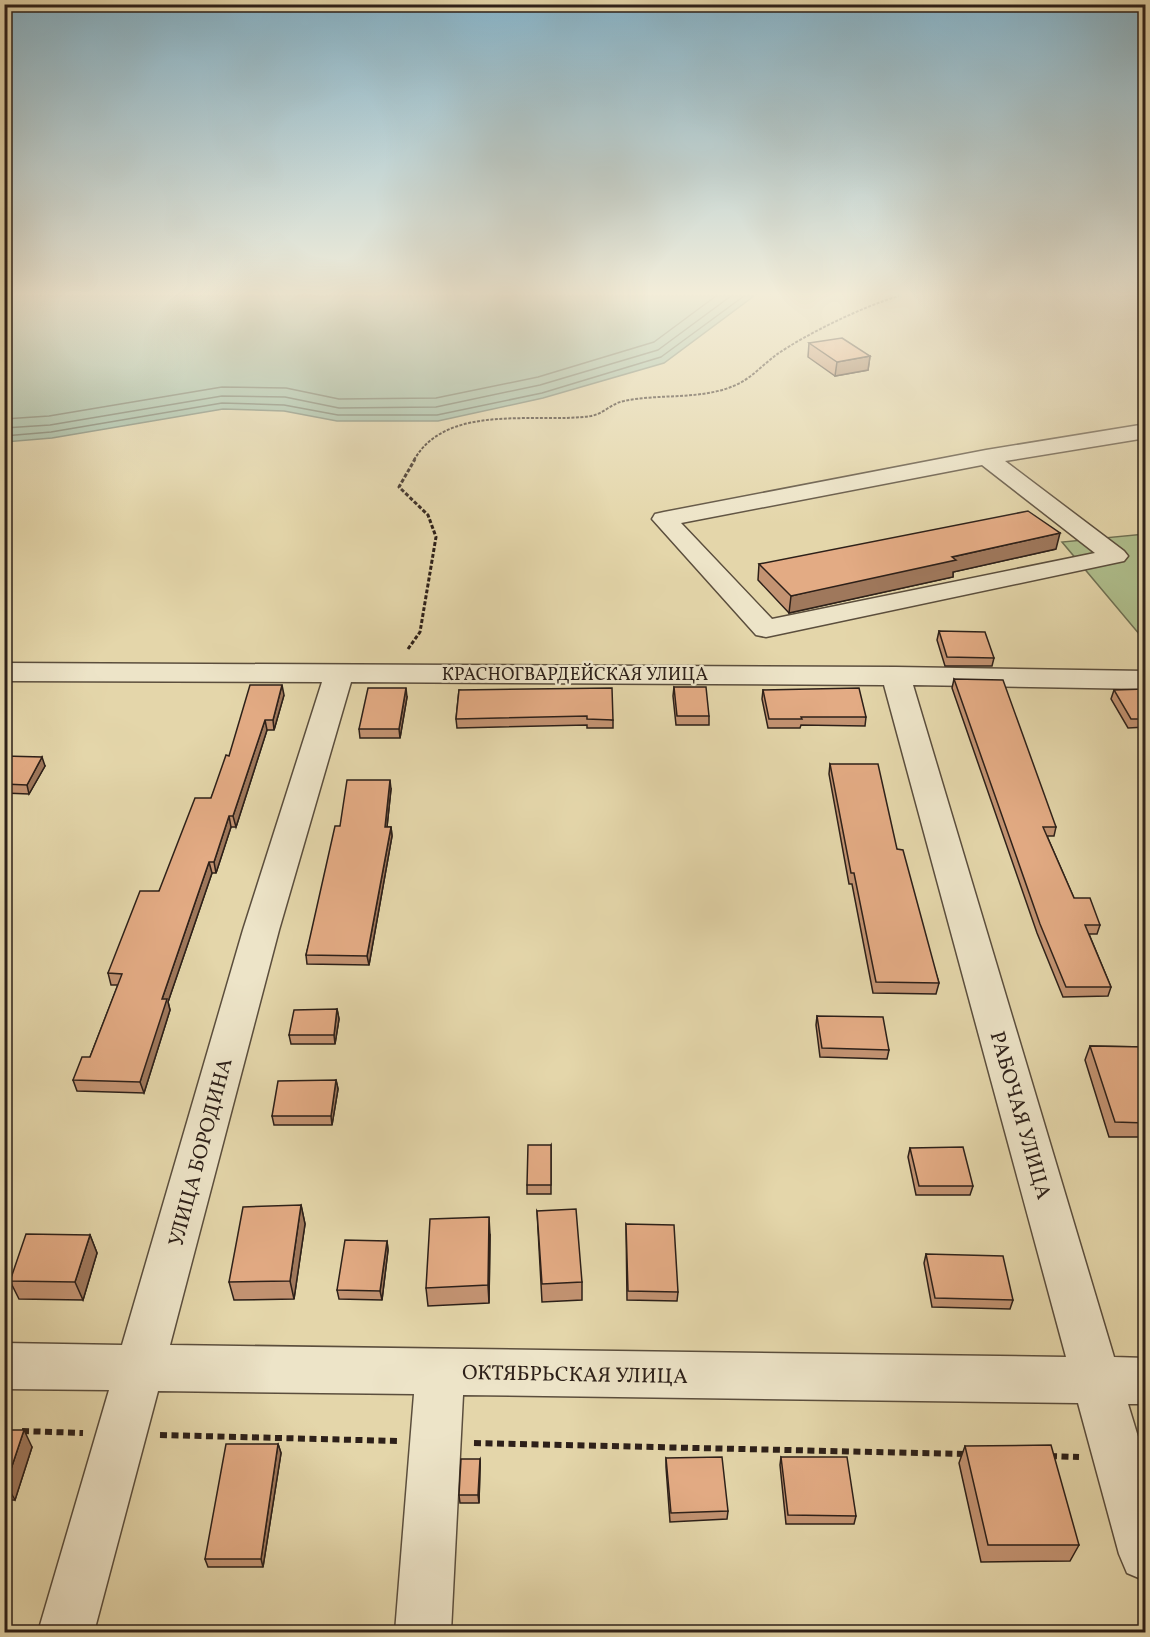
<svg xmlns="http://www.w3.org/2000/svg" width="1150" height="1637" font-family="Vollkorn,serif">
<rect width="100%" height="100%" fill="#e4d6aa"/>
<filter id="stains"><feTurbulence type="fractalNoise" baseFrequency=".00333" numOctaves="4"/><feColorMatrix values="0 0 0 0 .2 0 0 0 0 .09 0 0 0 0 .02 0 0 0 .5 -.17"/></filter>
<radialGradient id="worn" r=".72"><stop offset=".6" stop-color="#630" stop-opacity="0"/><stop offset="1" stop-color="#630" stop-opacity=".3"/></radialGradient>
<!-- green -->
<polygon fill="#afbf8d" stroke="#6e7053" stroke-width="1.5" points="1145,534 1145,641 1062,542"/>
<!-- water -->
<polygon fill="#97baa4" stroke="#6d7c6c" stroke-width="1.5" points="5,296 754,296 664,363 543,398 438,421 337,421 284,411 223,409 52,438 5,442"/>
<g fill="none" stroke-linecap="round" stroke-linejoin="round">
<!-- shore -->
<g stroke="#626d5e" stroke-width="1.5">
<polyline points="4,419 49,416 222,387 286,388 339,399 436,398 538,377 654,342 716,296"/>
<polyline points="4,428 50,425 222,396 285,397 339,408 436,407 540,385 658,350 731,296"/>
<polyline points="4,436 51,432 222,403 284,405 338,415 437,415 542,393 661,357 744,296"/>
</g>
<defs>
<g id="minor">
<path d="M1146,424V438L1005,461L1124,551L1128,556L1124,561L766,637L756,635L652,519L655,514L664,512L986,450ZM982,465L1095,553L772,619L681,523Z"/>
<path d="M4,663L896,667L1146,671V689L913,685L1114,1357L1146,1358V1404H1128L1146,1463V1581L1127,1573L1119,1554L1078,1403L463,1395L451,1632H395L414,1394L158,1391L94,1632H38L109,1390L4,1389V1343L122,1345L243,930L322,682L4,681ZM351,682L884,685L1066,1357L170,1345L279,930Z"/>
</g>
</defs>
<!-- minor casing -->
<use href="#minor" stroke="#5b4e3d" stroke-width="3"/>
<!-- path-far2 -->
<path stroke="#2d2019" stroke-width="2" stroke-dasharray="3 1.5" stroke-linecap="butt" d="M414,460C447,402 537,424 591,416C603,414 612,403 624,401C661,393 705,401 740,383C753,376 764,364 776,355C806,334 864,306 899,296"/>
<!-- path-far1 -->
<polyline stroke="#2d2019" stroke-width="3" stroke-dasharray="4 2" stroke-linecap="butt" points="408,649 420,632 436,537 428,515 399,487 415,459"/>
<!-- path -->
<g stroke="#2d2019" stroke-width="6" stroke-dasharray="7 4.5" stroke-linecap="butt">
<polyline points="22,1431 83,1433"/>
<polyline points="160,1435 398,1441"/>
<polyline points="474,1443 965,1454"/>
<polyline points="1050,1456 1079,1457"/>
</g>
<!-- minor -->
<use href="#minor" fill="#ede4c8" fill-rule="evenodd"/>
</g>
<!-- wall -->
<g fill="#c39372" stroke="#2d2019" stroke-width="1.5">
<polygon points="809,343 870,356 868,370 835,376 808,357"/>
<polygon points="1056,549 953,572 953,577 789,613 758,580 759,564"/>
<polygon points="939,631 994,658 992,666 945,666 937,640"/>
<polygon points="954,679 1056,827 1054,836 1047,836 1074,898 1100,925 1097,934 1089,934 1111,987 1108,996 1063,997 1037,933 952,688"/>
<polygon points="674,687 709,716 709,725 676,725 673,696"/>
<polygon points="459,690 613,720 613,728 587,728 587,725 457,728 456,719"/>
<polygon points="763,690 866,717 865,726 801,725 800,728 768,728 762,699"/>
<polygon points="1114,690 1146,690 1146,727 1128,728 1111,699"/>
<polygon points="284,695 274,730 267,730 236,827 231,827 216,873 212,873 168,1002 170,1010 144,1093 77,1091 73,1080 90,1057 118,985 111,985 108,973 159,891 211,798 229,756"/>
<polygon points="407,697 400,738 360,738 359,729"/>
<polygon points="4,756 45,766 29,794 4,793"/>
<polygon points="830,764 897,849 939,983 936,994 873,993 852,884 849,884 829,774"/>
<polygon points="391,789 387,827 391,827 392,836 369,965 307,964 306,955 340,826"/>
<polygon points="337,1009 339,1019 335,1044 291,1044 289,1035"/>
<polygon points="817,1016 889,1050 887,1059 820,1057 816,1025"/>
<polygon points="1090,1046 1146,1047 1146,1137 1109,1137 1085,1060"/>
<polygon points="336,1080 338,1089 332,1125 274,1125 272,1116"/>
<polygon points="551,1145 551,1194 527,1194 527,1185"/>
<polygon points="910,1148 973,1186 970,1195 916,1195 908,1157"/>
<polygon points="301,1205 305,1224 294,1299 234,1300 229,1282"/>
<polygon points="537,1211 582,1282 582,1300 542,1302"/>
<polygon points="626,1224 678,1292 677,1301 627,1300"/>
<polygon points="90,1235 97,1253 83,1300 19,1299 10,1281"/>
<polygon points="490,1235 489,1303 428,1306 426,1288"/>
<polygon points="387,1241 388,1250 382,1300 339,1299 337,1290"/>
<polygon points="926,1254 1013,1300 1010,1309 932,1307 924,1263"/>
<polygon points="4,1430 32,1447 15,1500 4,1500"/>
<polygon points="278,1444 281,1453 263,1567 208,1567 205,1559"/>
<polygon points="965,1446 1079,1545 1070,1561 981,1562 959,1463"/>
<polygon points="781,1457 856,1516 854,1524 786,1524 780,1465"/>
<polygon points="666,1458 728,1511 727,1519 670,1522 666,1467"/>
<polygon points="480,1459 480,1467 479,1503 460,1503 459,1495"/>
</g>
<!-- shaded-wall -->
<g fill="#9f785c" stroke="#2d2019" stroke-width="1.5">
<polygon points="870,356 868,370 835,376 837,362"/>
<polygon points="1060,533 1056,549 953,572 953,577 789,613 791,596 952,557"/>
<polygon points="282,685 284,695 274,730 273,720"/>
<polygon points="406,688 407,697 400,738 399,729"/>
<polygon points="265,720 267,730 236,827 233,816"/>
<polygon points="42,757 45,766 29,794 27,785"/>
<polygon points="390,780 391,789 386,836 385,827"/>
<polygon points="229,816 231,827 216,873 214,862"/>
<polygon points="391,827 392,836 369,965 367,956"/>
<polygon points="209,862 212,873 168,1002 170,1010 144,1093 140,1082 162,999"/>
<polygon points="337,1009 339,1019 335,1044 334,1035"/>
<polygon points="336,1080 338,1089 332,1125 331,1116"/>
<polygon points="301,1205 305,1224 294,1299 290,1281"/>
<polygon points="489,1217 490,1235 489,1303 488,1285"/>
<polygon points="90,1235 97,1253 83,1300 75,1282"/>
<polygon points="387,1241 388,1250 382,1300 380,1291"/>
<polygon points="24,1430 32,1447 15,1500 6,1484"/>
<polygon points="278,1444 281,1453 263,1567 261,1559"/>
<polygon points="480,1459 480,1467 479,1503 478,1495"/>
</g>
<!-- building -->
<g fill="#e3ab84" stroke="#2d2019" stroke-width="1.5">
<polygon points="842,338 870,356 837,362 809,343"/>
<polygon points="1028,511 1060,533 952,557 956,560 791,596 759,564"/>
<polygon points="939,631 985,632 994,658 947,657"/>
<polygon points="954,679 1003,680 1056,827 1043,827 1074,898 1090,898 1100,925 1085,925 1111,987 1066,987 1040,924"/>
<polygon points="250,685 282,685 273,720 265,720 233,816 229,816 214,862 209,862 162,999 167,999 140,1082 73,1080 82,1057 90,1057 122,974 108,973 140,891 159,891 195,798 211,798 226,755 229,756"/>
<polygon points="674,687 706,687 709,716 677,716"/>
<polygon points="368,688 406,688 399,729 359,729"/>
<polygon points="612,688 613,720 587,719 587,716 456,719 459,690"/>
<polygon points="859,688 866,717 801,717 802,719 769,719 763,690"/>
<polygon points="1145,689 1146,719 1131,719 1114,690"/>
<polygon points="4,756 42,757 27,785 4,784"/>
<polygon points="830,764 878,764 897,849 903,850 939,983 876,982 854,873 851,873"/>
<polygon points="347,780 390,780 385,827 391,827 367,956 306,955 335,826 340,826"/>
<polygon points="337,1009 334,1035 289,1035 294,1010"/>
<polygon points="817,1016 883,1017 889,1050 822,1048"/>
<polygon points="1090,1046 1146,1047 1146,1123 1115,1122"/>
<polygon points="336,1080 331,1116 272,1116 278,1081"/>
<polygon points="528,1145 551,1145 551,1185 527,1185"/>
<polygon points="963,1147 973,1186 919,1186 910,1148"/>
<polygon points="301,1205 290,1281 229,1282 243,1207"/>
<polygon points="576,1209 582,1282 542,1284 537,1211"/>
<polygon points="489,1217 488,1285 426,1288 430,1219"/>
<polygon points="626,1224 674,1225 678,1292 628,1291"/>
<polygon points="26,1234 90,1235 75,1282 10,1281"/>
<polygon points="345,1240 387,1241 380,1291 337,1290"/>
<polygon points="926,1254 1003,1256 1013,1300 935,1298"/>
<polygon points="4,1430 24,1430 6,1484 4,1484"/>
<polygon points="226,1444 278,1444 261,1559 205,1559"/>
<polygon points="1051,1445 1079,1545 988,1545 965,1446"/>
<polygon points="722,1457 728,1511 671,1513 666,1458"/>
<polygon points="781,1457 847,1457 856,1516 788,1515"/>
<polygon points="461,1459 480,1459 478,1495 459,1495"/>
</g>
<!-- sky -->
<linearGradient id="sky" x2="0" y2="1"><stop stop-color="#87b6cd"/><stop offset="0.56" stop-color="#f3edd9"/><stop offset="1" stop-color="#f3edd9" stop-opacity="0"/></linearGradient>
<rect width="1150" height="525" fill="url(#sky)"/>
<g text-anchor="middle" stroke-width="5" stroke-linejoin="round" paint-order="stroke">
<!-- street labels -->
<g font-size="18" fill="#2d2019" stroke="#ede4c8">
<text x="575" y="680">КРАСНОГВАРДЕЙСКАЯ УЛИЦА</text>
</g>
<!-- near-street labels -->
<g font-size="21" fill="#2d2019" stroke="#ede4c8">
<text transform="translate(1021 1115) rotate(74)" y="7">РАБОЧАЯ УЛИЦА</text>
<text transform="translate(200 1152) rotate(-75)" y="7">УЛИЦА БОРОДИНА</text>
<text transform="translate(575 1374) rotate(1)" y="7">ОКТЯБРЬСКАЯ УЛИЦА</text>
</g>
</g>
<!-- margin -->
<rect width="1150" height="1637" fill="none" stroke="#e4d6aa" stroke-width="24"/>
<rect x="6" y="6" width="1138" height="1625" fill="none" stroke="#2d2019" stroke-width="3"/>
<rect x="12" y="12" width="1126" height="1613" fill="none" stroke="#2d2019" stroke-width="1.5"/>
<rect width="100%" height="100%" filter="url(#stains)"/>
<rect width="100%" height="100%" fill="url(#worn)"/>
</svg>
